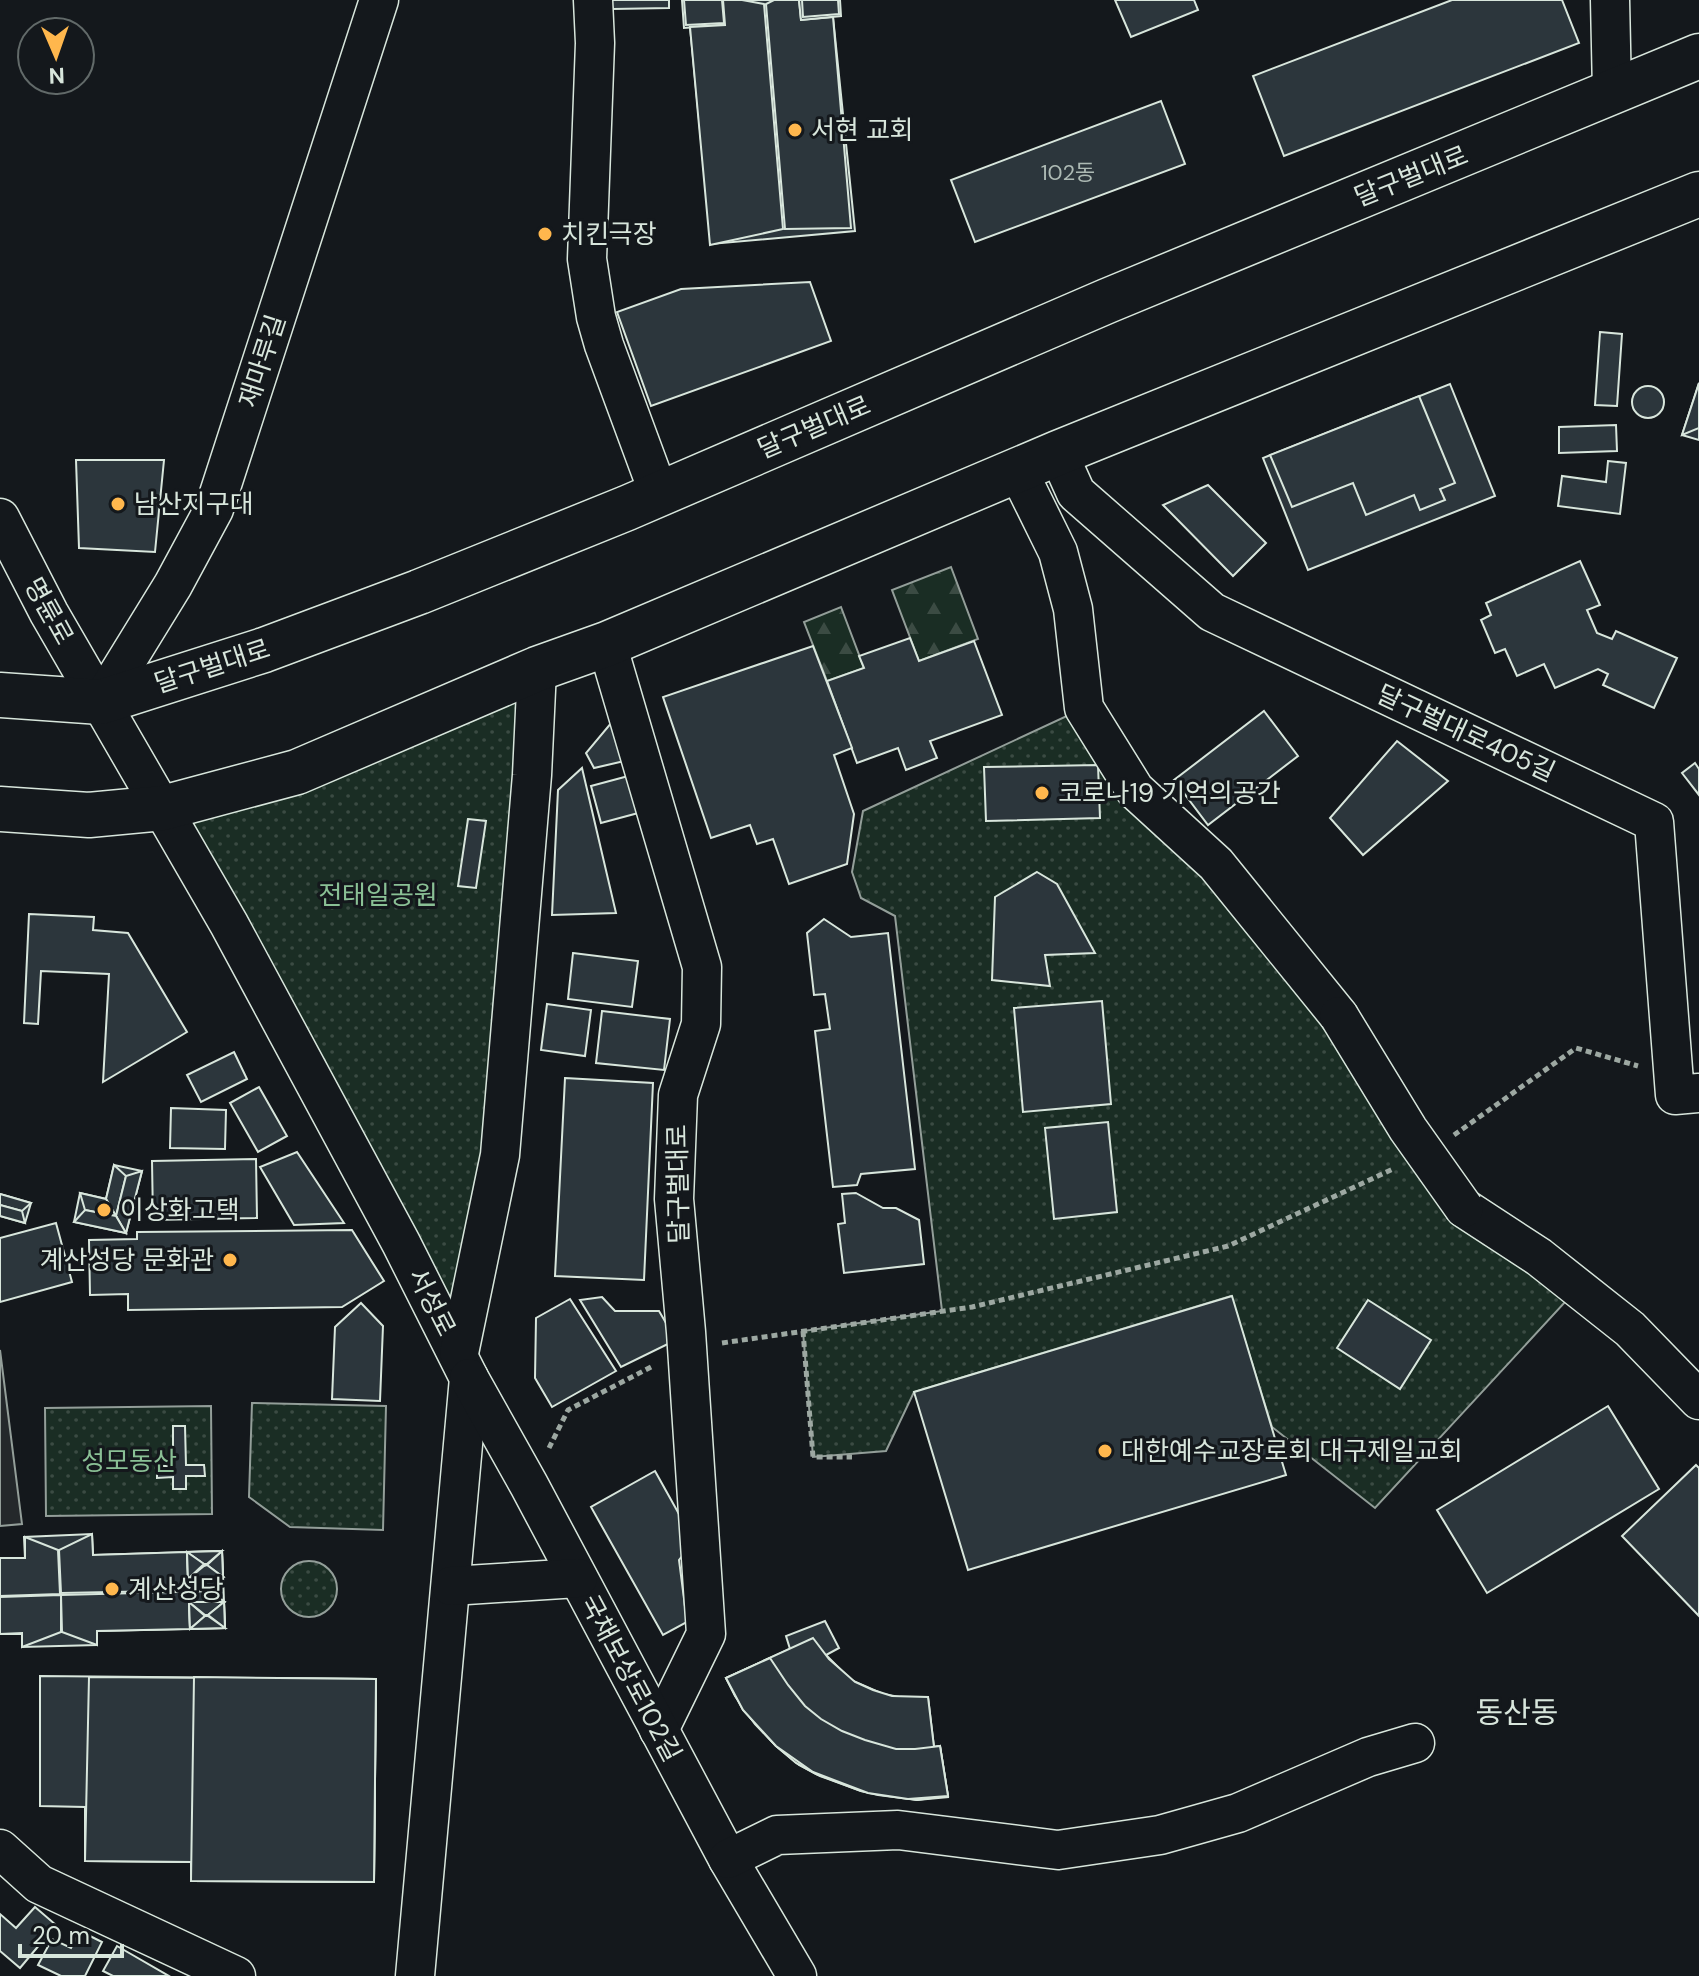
<svg xmlns="http://www.w3.org/2000/svg" width="1699" height="1976" font-family="'DM Sans','Noto Sans KR',sans-serif">
<defs>
<pattern id="green-dots" width="8" height="8" patternUnits="userSpaceOnUse" patternTransform="scale(2)"><rect width="8" height="8" fill="#1a2d24"/><path d="M2 2h.1M6 6h.1" fill="none" stroke="#3b4b43" stroke-width="1.8" stroke-linecap="round"/></pattern>
<pattern id="forest-firs" width="22" height="20" patternUnits="userSpaceOnUse" patternTransform="scale(2)"><rect width="22" height="20" fill="#1a2d24"/><path d="M5 1l3.5 6h-7zM16 11l3.5 6h-7z" fill="#3b4b43"/></pattern>
</defs>
<rect width="100%" height="100%" fill="#14181c"/>
<!-- green -->
<g fill="url(#green-dots)" stroke="#939e99" stroke-width="2">
<polygon points="537,669 459,1353 163,808"/>
<polygon points="1084,708 1216,864 1464,1208 1578,1288 1375,1508 1272,1427 1231,1296 914,1392 886,1451 813,1457 803,1331 942,1311 895,916 861,898 852,872 863,811"/>
<polygon points="252,1403 386,1406 383,1530 290,1527 249,1497"/>
<polygon points="211,1406 212,1514 46,1516 45,1408"/>
<circle cx="309" cy="1589" r="28"/>
</g>
<!-- forest -->
<g fill="url(#forest-firs)" stroke="#939e99" stroke-width="2">
<polygon points="951,567 978,639 919,661 892,590"/>
<polygon points="841,607 864,668 827,681 804,622"/>
</g>
<!-- parking -->
<polygon fill="#24282b" stroke="#939e99" stroke-width="2" points="0,1350 22,1524 0,1526"/>
<!-- building -->
<g fill="#2c363c" stroke="#d8e6dc" stroke-width="2">
<polygon points="610,0 669,0 669,8 613,9"/>
<polygon points="682,0 723,0 725,25 684,28"/>
<polygon points="684,0 722,0 724,23 686,25"/>
<polygon points="723,0 799,0 801,19 833,17 855,231 711,244 690,27 725,25"/>
<polygon points="723,0 742,0 764,4 783,229 710,245 690,27 725,25"/>
<polygon points="774,0 799,0 801,20 833,17 851,228 785,229 766,4"/>
<polygon points="799,0 840,0 841,16 801,20"/>
<polygon points="802,0 838,0 839,14 803,17"/>
<polygon points="1115,0 1194,0 1198,10 1131,37"/>
<polygon points="1452,0 1562,0 1579,43 1284,156 1253,76"/>
<polygon points="1161,101 1185,164 975,242 951,180"/>
<polygon points="810,282 831,341 651,406 617,312 681,289"/>
<polygon points="1600,332 1622,334 1617,406 1595,405"/>
<polygon points="1699,383 1699,440 1682,435"/>
<polygon points="1699,383 1699,428 1682,435"/>
<polygon points="1450,384 1495,496 1308,570 1263,458"/>
<circle cx="1648" cy="402" r="16"/>
<polygon points="1419,396 1455,483 1440,489 1445,500 1420,510 1414,495 1366,515 1353,483 1292,507 1270,455"/>
<polygon points="1616,425 1617,451 1559,453 1559,427"/>
<polygon points="76,460 164,460 155,552 79,548"/>
<polygon points="1608,461 1626,463 1620,514 1558,506 1562,476 1606,482"/>
<polygon points="1208,485 1266,543 1233,576 1163,505"/>
<polygon points="1580,561 1600,605 1587,610 1597,633 1612,639 1616,631 1677,658 1654,708 1603,685 1608,674 1598,669 1555,688 1544,664 1517,676 1505,649 1495,653 1481,620 1491,615 1486,603"/>
<polygon points="910,638 919,661 974,641 1002,715 930,741 937,758 906,770 898,748 857,763 827,681 864,668 859,656"/>
<polygon points="813,646 852,748 834,755 854,814 847,864 789,884 773,839 757,844 750,825 711,838 663,697"/>
<polygon points="1264,711 1298,756 1208,825 1174,780"/>
<polygon points="617,716 633,759 594,768 586,753"/>
<polygon points="1397,741 1448,781 1363,855 1330,818"/>
<polygon points="1695,763 1699,769 1699,795 1682,773"/>
<polygon points="1098,765 1100,818 986,821 984,767"/>
<polygon points="582,768 616,913 552,915 558,790"/>
<polygon points="632,775 642,812 601,823 591,786"/>
<polygon points="468,819 486,821 476,888 458,886"/>
<polygon points="1037,872 1057,884 1095,953 1045,955 1050,986 992,980 995,897"/>
<polygon points="29,914 94,917 93,930 128,933 187,1032 103,1082 109,974 41,971 38,1024 24,1023"/>
<polygon points="824,919 851,937 888,933 915,1169 861,1174 857,1185 833,1187 815,1031 830,1029 825,994 814,995 807,933"/>
<polygon points="573,953 638,961 632,1007 568,999"/>
<polygon points="1102,1001 1111,1104 1023,1112 1014,1008"/>
<polygon points="547,1004 591,1010 585,1056 541,1050"/>
<polygon points="602,1011 670,1019 664,1070 596,1063"/>
<polygon points="234,1052 247,1079 201,1102 187,1075"/>
<polygon points="565,1078 653,1083 644,1280 555,1276"/>
<polygon points="259,1087 287,1136 258,1152 230,1103"/>
<polygon points="171,1108 226,1110 225,1149 170,1148"/>
<polygon points="1108,1122 1117,1212 1054,1219 1045,1128"/>
<polygon points="297,1152 344,1223 294,1225 260,1167"/>
<polygon points="256,1159 257,1218 153,1220 152,1161"/>
<polygon points="114,1165 142,1171 126,1233 74,1222 80,1193 106,1199"/>
<polygon points="114,1165 126,1176 116,1216 106,1199"/>
<polygon points="142,1171 126,1233 116,1216 126,1176"/>
<polygon points="80,1193 106,1199 116,1216 85,1210"/>
<polygon points="856,1193 883,1208 896,1208 919,1220 924,1264 844,1273 838,1224 845,1223 842,1194"/>
<polygon points="0,1194 31,1203 25,1223 0,1216"/>
<polygon points="0,1194 31,1203 22,1211 0,1205"/>
<polygon points="0,1205 22,1211 25,1223 0,1216"/>
<polygon points="85,1210 116,1216 126,1233 74,1222"/>
<polygon points="56,1223 72,1282 0,1302 0,1238"/>
<polygon points="352,1230 384,1281 342,1307 128,1310 128,1294 90,1295 89,1240 137,1239 137,1232"/>
<polygon points="1232,1296 1286,1475 968,1570 914,1392"/>
<polygon points="602,1297 615,1311 659,1311 676,1340 621,1367 580,1300"/>
<polygon points="570,1299 616,1371 552,1407 535,1378 536,1318"/>
<polygon points="1368,1300 1431,1340 1400,1389 1337,1348"/>
<polygon points="361,1303 383,1326 380,1401 332,1399 335,1327"/>
<polygon points="1608,1406 1659,1489 1487,1593 1437,1510"/>
<polygon points="173,1426 185,1426 186,1465 204,1465 205,1476 186,1476 186,1489 173,1489 173,1477 157,1478 157,1466 173,1466"/>
<polygon points="1696,1465 1699,1468 1699,1616 1622,1536"/>
<polygon points="655,1471 694,1541 679,1560 687,1622 663,1635 591,1507"/>
<polygon points="92,1534 93,1555 222,1551 225,1628 97,1631 97,1645 22,1647 22,1634 0,1634 0,1558 25,1558 24,1537"/>
<polygon points="92,1534 93,1555 187,1552 188,1579 223,1577 214,1590 61,1593 59,1550"/>
<polygon points="25,1537 58,1550 60,1594 0,1596 0,1558 25,1558"/>
<polygon points="222,1551 223,1577 188,1579 187,1552"/>
<polygon points="222,1551 223,1577 207,1565"/>
<polygon points="222,1551 207,1564 204,1564 187,1552"/>
<polygon points="187,1552 204,1564 188,1579"/>
<polygon points="207,1565 223,1577 188,1579 204,1566"/>
<polygon points="214,1591 224,1602 189,1602 190,1629 97,1631 97,1645 62,1632 61,1595"/>
<polygon points="61,1595 61,1632 22,1647 22,1633 0,1634 0,1597"/>
<polygon points="189,1602 224,1602 225,1628 190,1629"/>
<polygon points="189,1602 205,1616 190,1629"/>
<polygon points="189,1602 224,1602 208,1615 205,1615"/>
<polygon points="224,1602 225,1628 208,1615"/>
<polygon points="205,1616 208,1616 225,1628 190,1629"/>
<polygon points="825,1621 839,1648 826,1655 851,1680 883,1694 905,1698 928,1697 934,1747 940,1746 948,1797 917,1800 878,1795 861,1791 820,1776 799,1765 776,1746 743,1710 726,1678 790,1649 786,1636"/>
<polygon points="813,1638 829,1659 855,1682 873,1690 892,1696 928,1697 934,1747 940,1746 948,1796 917,1800 861,1791 816,1774 796,1763 776,1746 755,1724 735,1696 726,1678"/>
<polygon points="770,1658 788,1685 805,1706 821,1719 842,1731 865,1740 896,1749 915,1749 940,1746 948,1796 908,1799 868,1793 813,1772 776,1746 743,1710 726,1678"/>
<polygon points="40,1676 376,1679 374,1882 191,1881 191,1862 85,1861 85,1807 40,1806"/>
<polygon points="89,1677 376,1679 374,1882 191,1881 191,1862 85,1861"/>
<polygon points="194,1677 376,1679 374,1882 191,1881"/>
<polygon points="35,1907 56,1925 20,1968 0,1951 0,1914 16,1928"/>
<polygon points="80,1931 102,1942 85,1976 61,1976 38,1965 52,1939 71,1948"/>
<polygon points="117,1946 169,1976 113,1976 103,1971"/>
</g>
<g fill="none" stroke-linecap="round" stroke-linejoin="round">
<defs>
<g id="minor">
<polyline points="593,0 595,43 587,259 596,317 604,345 659,494"/>
<polyline points="1610,0 1612,92"/>
<polyline points="1058,453 1076,493 1212,612 1654,822 1675,1095 1699,1093"/>
<polyline points="1018,471 1058,552 1073,609 1084,708 1135,790 1216,864 1339,1016"/>
<polyline points="0,518 49,613 229,924 401,1243 469,1378 415,1976"/>
<polyline points="607,644 702,967 701,1024 678,1095 674,1199 686,1332 706,1634 659,1730"/>
<polyline points="101,702 173,585 214,509 379,0"/>
<polyline points="1464,1208 1539,1257 1630,1329 1699,1400"/>
<polyline points="459,1353 500,1155 532,775 537,669"/>
<polyline points="469,1378 529,1485 728,1859 797,1976"/>
<polyline points="451,1586 578,1578"/>
<polyline points="0,1849 39,1884 236,1976"/>
<polyline points="728,1859 777,1835 898,1830 1058,1850 1160,1835 1238,1813 1368,1757 1415,1743"/>
</g>
<g id="major">
<polyline points="0,695 101,702 264,650 419,592 627,508 1107,301 1699,56"/>
<polyline points="0,809 89,815 163,808 297,772 537,669 607,644 1058,453 1699,194"/>
</g>
</defs>
<!-- minor casing -->
<use href="#minor" stroke="#d8e6dc" stroke-width="41"/>
<!-- major casing -->
<use href="#major" stroke="#d8e6dc" stroke-width="47"/>
<!-- path -->
<g stroke="#9da8a2" stroke-width="5" stroke-dasharray="6 4" stroke-linecap="butt">
<polyline points="1454,1135 1576,1048 1638,1066"/>
<polyline points="803,1331 813,1457 852,1457"/>
<polyline points="722,1343 972,1307 1228,1246 1393,1169"/>
<polyline points="549,1448 568,1410 653,1366"/>
</g>
<!-- minor -->
<use href="#minor" stroke="#14181c" stroke-width="38"/>
<!-- major -->
<use href="#major" stroke="#14181c" stroke-width="44"/>
<defs>
<polyline id="minor-bridge" points="1339,1016 1408,1129 1464,1208"/>
</defs>
<!-- minor-bridge casing -->
<use href="#minor-bridge" stroke="#d8e6dc" stroke-width="41" stroke-linecap="butt"/>
<!-- minor-bridge -->
<use href="#minor-bridge" stroke="#14181c" stroke-width="38"/>
</g>
<!-- markers -->
<g fill="#ffb74d" stroke="#14181c" stroke-width="3">
<circle cx="795" cy="130" r="8"/>
<circle cx="545" cy="234" r="8"/>
<circle cx="118" cy="504" r="8"/>
<circle cx="1042" cy="793" r="8"/>
<circle cx="104" cy="1210" r="8"/>
<circle cx="230" cy="1260" r="8"/>
<circle cx="1105" cy="1451" r="8"/>
<circle cx="112" cy="1589" r="8"/>
</g>
<g text-anchor="middle" stroke-width="6" stroke-linejoin="round" paint-order="stroke">
<!-- number labels -->
<g font-size="22" fill="#adbab4">
<text x="1068" y="180">102동</text>
</g>
<!-- poi labels -->
<g font-size="26" fill="#d8e6dc" stroke="#14181c" text-anchor="start">
<text x="811" y="139">서현 교회</text>
<text x="561" y="243">치킨극장</text>
<text x="134" y="513">남산지구대</text>
<text x="1058" y="802">코로나19 기억의공간</text>
<text x="120" y="1219">이상화고택</text>
<text x="214" y="1269" text-anchor="end">계산성당 문화관</text>
<text x="1121" y="1460">대한예수교장로회 대구제일교회</text>
<text x="128" y="1598">계산성당</text>
</g>
<!-- street labels -->
<g font-size="26" fill="#d8e6dc" stroke="#14181c">
<text transform="translate(1411 176) rotate(-22)" y="9">달구벌대로</text>
<text transform="translate(262 361) rotate(-72)" y="9">재마루길</text>
<text transform="translate(814 427) rotate(-23)" y="9">달구벌대로</text>
<text transform="translate(49 611) rotate(61)" y="9">명륜로</text>
<text transform="translate(212 666) rotate(-18)" y="9">달구벌대로</text>
<text transform="translate(1466 733) rotate(25)" y="9">달구벌대로405길</text>
<text transform="translate(678 1184) rotate(-91)" y="9">달구벌대로</text>
<text transform="translate(432 1302) rotate(63)" y="9">서성로</text>
<text transform="translate(631 1678) rotate(62)" y="9">국채보상로102길</text>
</g>
<!-- park labels -->
<g font-size="26" fill="#8ac095" stroke="#14181c">
<text x="378" y="904">전태일공원</text>
<text x="129" y="1470">성모동산</text>
</g>
<!-- quarter labels -->
<g font-size="30" fill="#d8e6dc" stroke="#14181c">
<text x="1517" y="1723">동산동</text>
</g>
</g>
<!-- north arrow -->
<g transform="translate(56 56) rotate(178)"><circle r="38" fill="#14181c" stroke="#626a69" stroke-width="2"/>
<path d="M0-6L14 30L0 20L-14 30Z" fill="#ffb74d"/>
<text y="-12" font-size="22" font-weight="bold" text-anchor="middle" fill="#d8e6dc">N</text>
</g>
<!-- scale -->
<path d="M20 1944v12h102v-12" fill="none" stroke="#d8e6dc" stroke-width="4"/>
<text x="32" y="1944" font-size="24" fill="#d8e6dc" stroke="#14181c" stroke-width="6" paint-order="stroke">20 m</text>
</svg>
